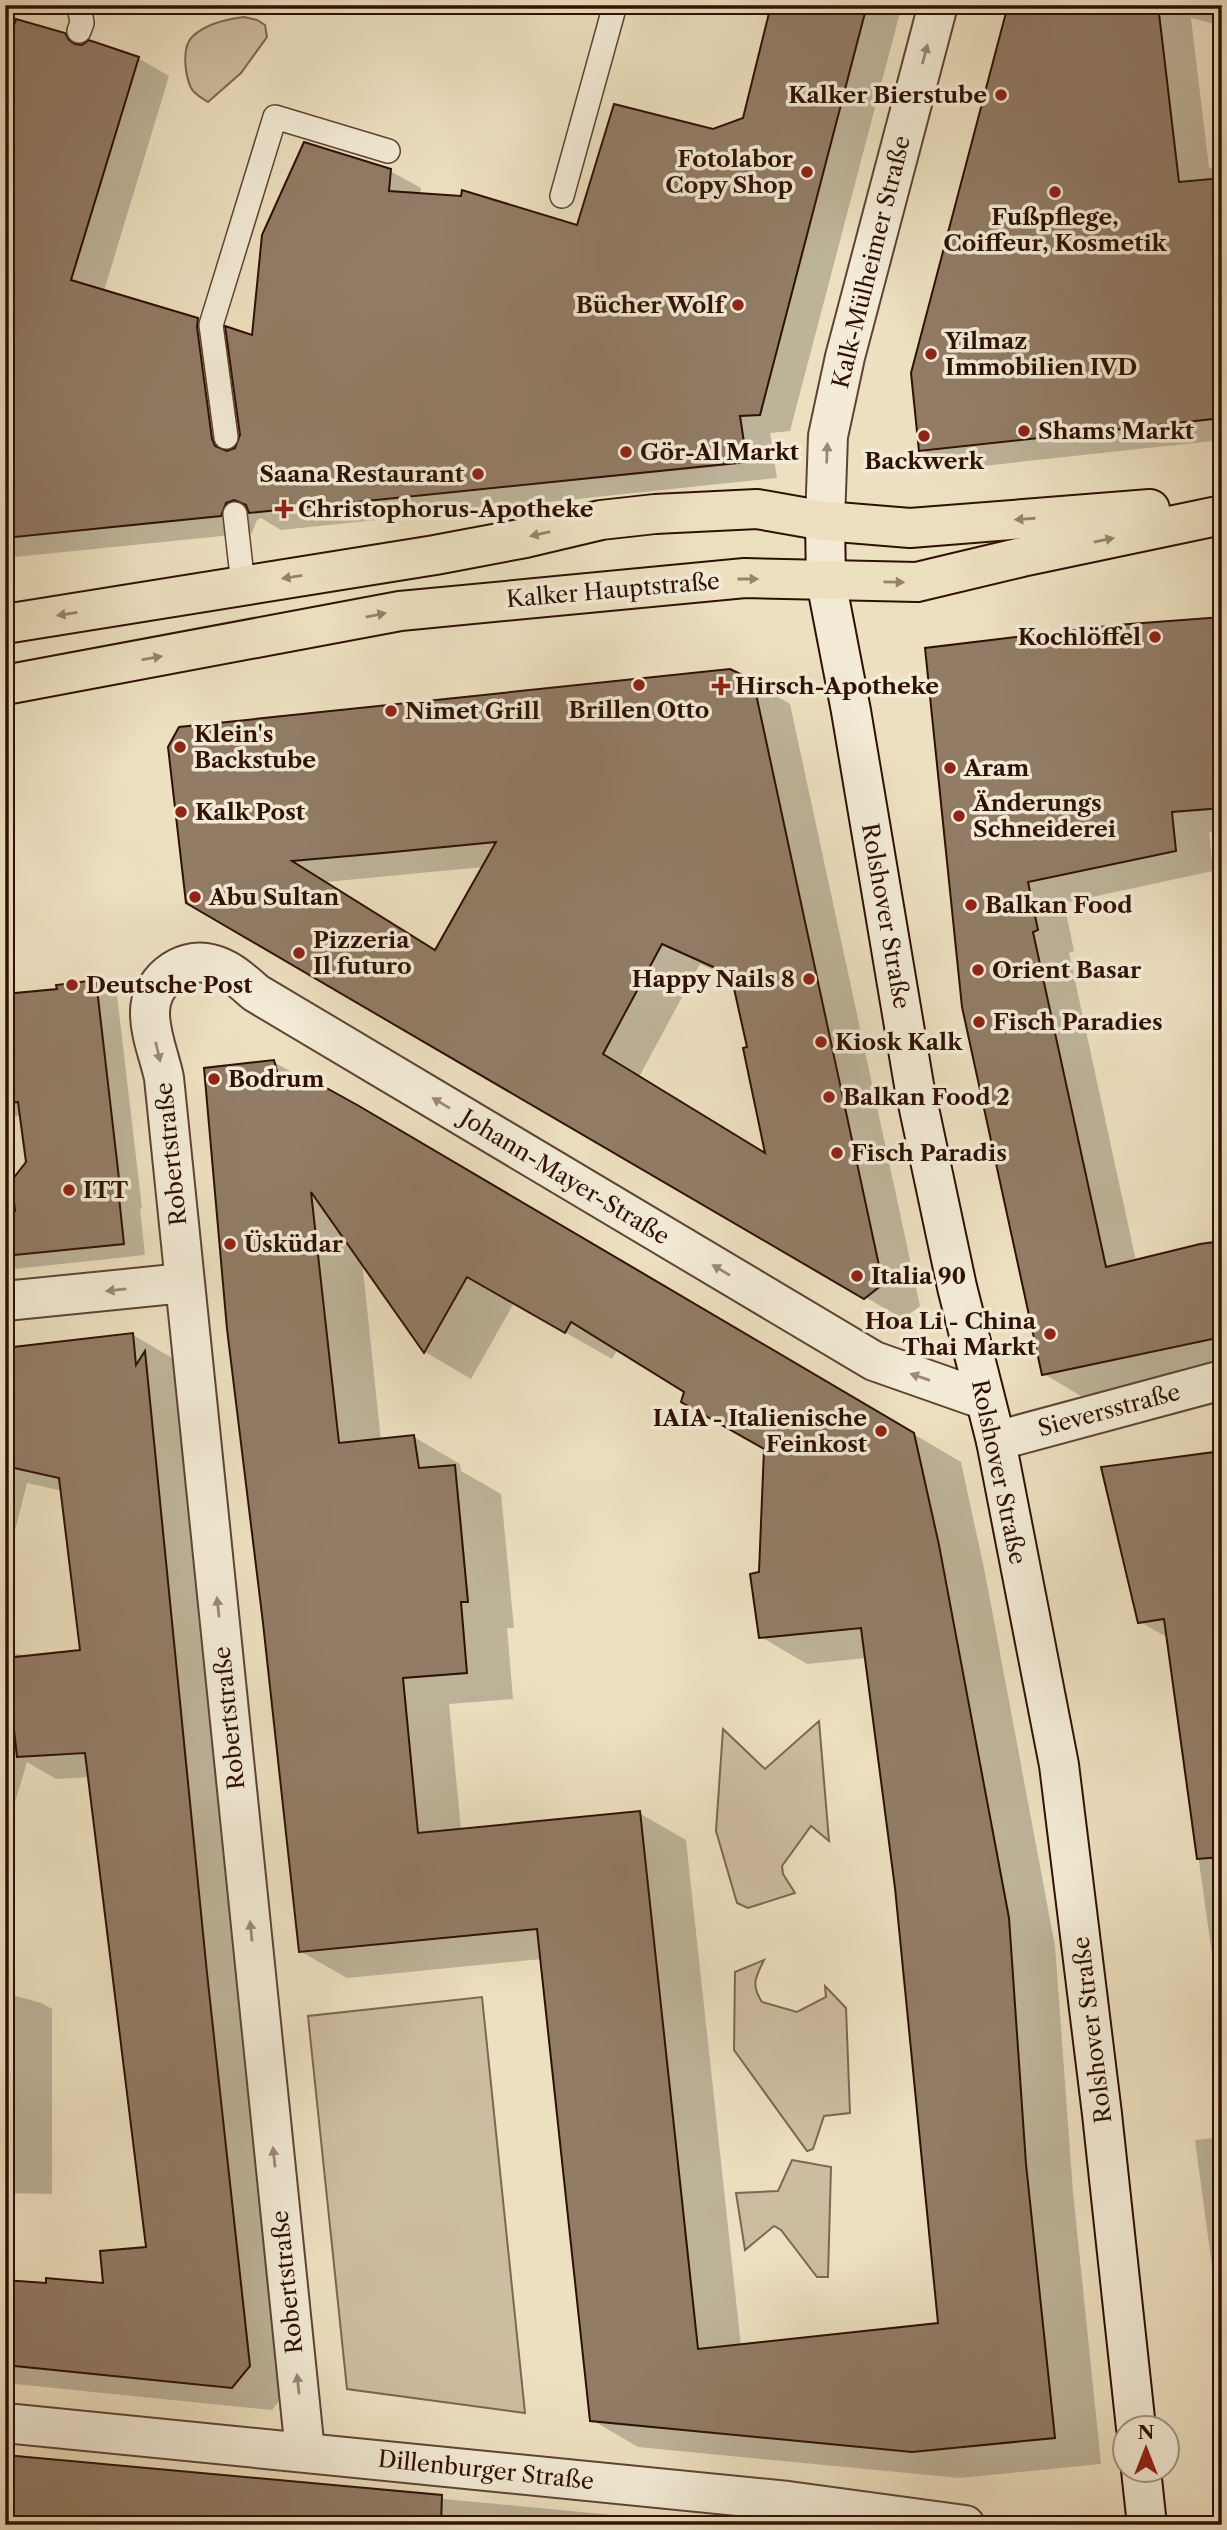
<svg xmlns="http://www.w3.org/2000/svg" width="1227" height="2530" font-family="'Libre Caslon Text',serif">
<rect width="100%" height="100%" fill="#ede0c0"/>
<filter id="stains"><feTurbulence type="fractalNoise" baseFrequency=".00286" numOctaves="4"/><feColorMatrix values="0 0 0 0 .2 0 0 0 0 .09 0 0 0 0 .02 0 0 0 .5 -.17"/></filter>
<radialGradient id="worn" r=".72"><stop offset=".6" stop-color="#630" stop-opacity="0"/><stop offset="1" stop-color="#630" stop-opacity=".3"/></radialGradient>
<!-- green -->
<g fill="#cdbda0" stroke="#7e6652" stroke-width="2">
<path d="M244,17L257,20L265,25L267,37L241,73L208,102C202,98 194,94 191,88C185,75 181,46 193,36C206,24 227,19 244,17Z"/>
<polygon points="819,1721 829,1841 811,1826 782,1866 783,1874 795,1893 748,1908 737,1903 716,1831 723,1729 765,1769"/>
<path d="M764,1960C755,1978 751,1985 762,2002L797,2012L826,1997L825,1986L846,2008L850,2113L824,2116L813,2149L807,2151L734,2050L735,1972Z"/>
<polygon points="482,1997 525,2413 347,2389 308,2016"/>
<polygon points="792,2160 831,2167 828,2277 817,2277 781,2230 774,2226 745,2250 736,2193 778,2191"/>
</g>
<!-- shadow -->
<g fill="#0003" fill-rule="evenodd">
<polygon points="733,5 902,5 790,431 770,433 777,478 281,530 261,518 257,520 252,533 5,558 5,62 65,35 83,46 138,58 169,76 104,291 198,320 229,338 254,337 390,171 421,188 420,195 578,227 713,131 745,119 771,15"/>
<polygon points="1009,5 1222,5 1222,26 1191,18 1209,168 1222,167 1222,440 955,469 921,450"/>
<polygon points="1222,619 1222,831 1209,832 1213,871 1064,903 1074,951 1069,953 1136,1261 1222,1242 1222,1365 1081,1396 1044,1374 927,649"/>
<path d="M752,682L790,704L920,1306L903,1319L188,902L170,747ZM483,867L437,951L326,882ZM700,964L734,979L749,1049L768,1155L639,1077Z"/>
<polygon points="95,982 117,995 142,1208 140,1209 145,1255 5,1270 5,1214 17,1213 28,1163 21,1116 5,1117 5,996 59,990"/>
<path d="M274,1062L406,1136L961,1462L985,1573L1055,1946L1073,2192L1101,2464L960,2478L638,2447L592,2420L542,1959L347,1978L300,1951ZM362,1261L425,1352L471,1379L514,1303L612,1359L618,1349L686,1391L766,1449L760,1573L761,1637L807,1664L867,1658L896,1888L940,2324L741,2346L686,1840L639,1813L461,1830L449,1704L513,1699L507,1628H514L501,1494L461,1471L460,1464L414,1437L381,1440Z"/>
<polygon points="133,1335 172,1358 173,1370 184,1376 289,2389 272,2410 5,2383 5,2281 47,2285 105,2285 148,2248 90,1777 56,1779 27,1762 5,1836 5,1651 30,1657 82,1652 63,1491 27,1483 9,1554 5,1554 5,1349"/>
<polygon points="1222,1453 1222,2027 1168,1638 1139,1621"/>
<polygon points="5,1993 41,2003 52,2009 52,2194 5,2193"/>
<polygon points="1222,2137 1222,2341 1195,2140"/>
<polygon points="5,2457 716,2525 5,2525"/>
</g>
<!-- building -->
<g fill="#927c66" stroke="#2f1005" stroke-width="2" fill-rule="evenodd">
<polygon points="771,5 867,5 760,415 740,416 747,462 249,513 246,505 234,500 226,503 221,516 5,538 5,56 16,19 65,33 69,40 75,44 82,45 89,40 139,57 71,280 198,318 197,327 212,439 215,446 227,451 235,448 240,435 225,326 252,335 262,235 304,142 391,169 389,191 461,196 462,190 577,225 614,104 713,129 743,118"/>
<polygon points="1008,5 1158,5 1179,182 1222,178 1222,418 919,451 911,373"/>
<polygon points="1222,617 1222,808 1172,812 1176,851 1028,882 1038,930 1033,932 1106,1267 1200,1244 1222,1241 1222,1337 1042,1375 962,1007 925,648 1116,625"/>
<path d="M730,669L753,680L883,1284L864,1299L186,903L168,747L179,727ZM496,842L435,950L292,861L383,853ZM662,944L731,975L747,1047L743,1048L765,1153L603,1054Z"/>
<polygon points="96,980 121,1196 119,1197 124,1244 5,1256 5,1212 15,1211 12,1180 26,1162 18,1102 5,1103 5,994 57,989 56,985"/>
<path d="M274,1060L279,1079L303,1075L359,1106L914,1433L939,1545L1009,1918L1026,2164L1055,2438L912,2452L590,2421L537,1929L299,1952L263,1623L227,1329L204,1068ZM311,1192L424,1353L467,1277L565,1333L571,1322L684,1392L681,1402L764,1449L759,1572L750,1574L759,1638L861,1628L895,1888L938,2323L698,2349L640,1811L418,1833L403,1678L467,1673L461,1602H468L455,1465L419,1468L414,1435L339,1443Z"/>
<polygon points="133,1333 136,1365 145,1351 207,1973 250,2366 232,2388 5,2365 5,2280 46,2283 46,2278 103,2283 100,2251 146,2247 85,1753 17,1757 6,1658 80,1650 59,1478 5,1466 5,1348"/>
<polygon points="1222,1451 1222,1857 1197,1859 1164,1619 1138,1623 1101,1467"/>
<polygon points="5,2455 442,2495 441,2525 5,2525"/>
</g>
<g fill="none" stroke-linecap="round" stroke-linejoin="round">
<defs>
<g id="lane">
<polyline points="79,5 82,23 79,31"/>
<polyline points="562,196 615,5"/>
<polyline points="226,437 211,325 275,117 388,151"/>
<polyline points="235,514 243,585"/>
</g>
<g id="street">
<polyline points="825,521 828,436 845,357 938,5"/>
<polyline points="5,1301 184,1283"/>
<polyline points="996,1441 1222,1380"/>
<polyline points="5,2423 788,2501 965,2525"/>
<path d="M305,2452L164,1078C160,1058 150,1035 150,1014C149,983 180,956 211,964C229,968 243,982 256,993L874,1361L985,1400"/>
</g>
<g id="secondary">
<polyline points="825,521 826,581 851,711 914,1085 957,1287 996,1441 1059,1765 1102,2114 1136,2428"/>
<polyline points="1141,2470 1147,2525"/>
</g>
<g id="primary">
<polyline points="5,624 435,555 525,538 601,520 655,514 757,509 825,521 910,528 1150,509"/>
<polyline points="5,685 400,611 745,578 917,582 1022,557 1222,515"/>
</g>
</defs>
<!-- lane casing -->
<use href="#lane" stroke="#5e4434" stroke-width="26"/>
<!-- street casing -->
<use href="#street" stroke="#5e4434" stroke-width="42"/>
<!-- secondary casing -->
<use href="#secondary" stroke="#2f1005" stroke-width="42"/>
<!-- primary casing -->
<use href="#primary" stroke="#2f1005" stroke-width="42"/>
<!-- lane -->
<use href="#lane" stroke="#f3ebd6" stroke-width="23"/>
<!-- street -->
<use href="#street" stroke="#f3ebd6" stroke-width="38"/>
<!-- secondary -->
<use href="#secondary" stroke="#f3ebd6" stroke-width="38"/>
<!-- primary -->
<use href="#primary" stroke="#ede0c0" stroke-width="38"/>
</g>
<!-- one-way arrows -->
<defs><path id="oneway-solid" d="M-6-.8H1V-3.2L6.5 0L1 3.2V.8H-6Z" transform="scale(1.75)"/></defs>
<g fill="#9b8878">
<use href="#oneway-solid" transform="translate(925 54) rotate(-75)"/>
<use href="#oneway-solid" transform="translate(827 453) rotate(-88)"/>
<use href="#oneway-solid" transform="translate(158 1052) rotate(77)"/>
<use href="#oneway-solid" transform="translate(441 1103) rotate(-149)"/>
<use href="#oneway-solid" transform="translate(721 1270) rotate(-149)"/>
<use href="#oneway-solid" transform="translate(116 1290) rotate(174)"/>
<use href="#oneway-solid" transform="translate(920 1377) rotate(-161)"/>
<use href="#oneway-solid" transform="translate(218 1607) rotate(-96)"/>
<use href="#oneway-solid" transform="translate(251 1931) rotate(-96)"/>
<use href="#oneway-solid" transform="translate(274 2157) rotate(-96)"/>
<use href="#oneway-solid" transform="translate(298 2384) rotate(-96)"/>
</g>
<g fill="#98826c">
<use href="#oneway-solid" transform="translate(1025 519) rotate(176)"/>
<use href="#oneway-solid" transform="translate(540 534) rotate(167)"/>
<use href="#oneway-solid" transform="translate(1104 540) rotate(-12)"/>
<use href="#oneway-solid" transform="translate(292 577) rotate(171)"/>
<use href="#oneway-solid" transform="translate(748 579)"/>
<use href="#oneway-solid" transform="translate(894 582) rotate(1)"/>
<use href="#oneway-solid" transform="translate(67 614) rotate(171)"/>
<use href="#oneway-solid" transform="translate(376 615) rotate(-11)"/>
<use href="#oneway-solid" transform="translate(152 658) rotate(-10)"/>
</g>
<!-- markers -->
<g fill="#8f2418" stroke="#f3ebd6" stroke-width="2.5">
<circle cx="1001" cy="95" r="7"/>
<circle cx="807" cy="172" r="7"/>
<circle cx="1055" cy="192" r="7"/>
<circle cx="738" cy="305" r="7"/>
<circle cx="931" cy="354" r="7"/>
<circle cx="1024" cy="431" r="7"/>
<circle cx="924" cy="436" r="7"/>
<circle cx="626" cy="452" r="7"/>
<circle cx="478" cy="474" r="7"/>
<path d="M280.5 498.5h7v7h7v7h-7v7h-7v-7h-7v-7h7z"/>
<circle cx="1155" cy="637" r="7"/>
<circle cx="639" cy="685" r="7"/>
<path d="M717.5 675.5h7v7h7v7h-7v7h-7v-7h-7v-7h7z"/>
<circle cx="391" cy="711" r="7"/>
<circle cx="180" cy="747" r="7"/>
<circle cx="950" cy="768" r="7"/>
<circle cx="181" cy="812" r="7"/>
<circle cx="959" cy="816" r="7"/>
<circle cx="195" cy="897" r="7"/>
<circle cx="971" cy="905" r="7"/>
<circle cx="299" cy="953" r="7"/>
<circle cx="978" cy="970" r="7"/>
<circle cx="809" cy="979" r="7"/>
<circle cx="72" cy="985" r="7"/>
<circle cx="979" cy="1022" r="7"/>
<circle cx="821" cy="1042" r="7"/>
<circle cx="214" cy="1079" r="7"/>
<circle cx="829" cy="1097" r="7"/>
<circle cx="837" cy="1153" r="7"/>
<circle cx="69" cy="1190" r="7"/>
<circle cx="230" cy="1244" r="7"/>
<circle cx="857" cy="1276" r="7"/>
<circle cx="1050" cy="1334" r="7"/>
<circle cx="881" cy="1431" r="7"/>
</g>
<g text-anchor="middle" stroke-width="7" stroke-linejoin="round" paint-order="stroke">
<!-- poi labels -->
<g font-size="23" font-weight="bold" fill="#2f1005" stroke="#f3ebd6" text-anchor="start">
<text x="987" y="103" text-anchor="end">Kalker Bierstube</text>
<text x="793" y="167" text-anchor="end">Fotolabor<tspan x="793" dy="26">Copy Shop</tspan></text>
<text x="1055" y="225" text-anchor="middle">Fußpflege,<tspan x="1055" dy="26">Coiffeur, Kosmetik</tspan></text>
<text x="724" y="313" text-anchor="end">Bücher Wolf</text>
<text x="945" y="349">Yilmaz<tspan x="945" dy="26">Immobilien IVD</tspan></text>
<text x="1038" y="439">Shams Markt</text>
<text x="640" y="460">Gör-Al Markt</text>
<text x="924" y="469" text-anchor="middle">Backwerk</text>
<text x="464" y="482" text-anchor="end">Saana Restaurant</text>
<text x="298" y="517">Christophorus-Apotheke</text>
<text x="1141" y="645" text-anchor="end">Kochlöffel</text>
<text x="735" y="694">Hirsch-Apotheke</text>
<text x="639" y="718" text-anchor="middle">Brillen Otto</text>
<text x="405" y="719">Nimet Grill</text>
<text x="194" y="742">Klein's<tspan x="194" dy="26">Backstube</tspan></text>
<text x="964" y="776">Aram</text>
<text x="973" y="811">Änderungs<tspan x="973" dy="26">Schneiderei</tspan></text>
<text x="195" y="820">Kalk Post</text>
<text x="209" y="905">Abu Sultan</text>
<text x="985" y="913">Balkan Food</text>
<text x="313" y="948">Pizzeria<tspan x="313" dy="26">Il futuro</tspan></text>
<text x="992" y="978">Orient Basar</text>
<text x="795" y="987" text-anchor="end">Happy Nails 8</text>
<text x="86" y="993">Deutsche Post</text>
<text x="993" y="1030">Fisch Paradies</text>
<text x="835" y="1050">Kiosk Kalk</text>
<text x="228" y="1087">Bodrum</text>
<text x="843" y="1105">Balkan Food 2</text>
<text x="851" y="1161">Fisch Paradis</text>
<text x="83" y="1198">ITT</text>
<text x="244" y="1252">Üsküdar</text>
<text x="871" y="1284">Italia 90</text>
<text x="1036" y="1329" text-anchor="end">Hoa Li - China<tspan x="1036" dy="26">Thai Markt</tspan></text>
<text x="867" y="1426" text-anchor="end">IAIA - Italienische<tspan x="867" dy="26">Feinkost</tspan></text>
</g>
<!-- street labels -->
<g font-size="23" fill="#2f1005" stroke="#f3ebd6">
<text transform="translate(871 262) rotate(-76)" y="8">Kalk-Mülheimer Straße</text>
<text transform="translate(613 590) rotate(-5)" y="8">Kalker Hauptstraße</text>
<text transform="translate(886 916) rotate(80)" y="8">Rolshover Straße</text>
<text transform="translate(171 1154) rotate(-96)" y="8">Robertstraße</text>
<text transform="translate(565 1177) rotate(31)" y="8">Johann-Mayer-Straße</text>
<text transform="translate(1109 1410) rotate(-15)" y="8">Sieversstraße</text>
<text transform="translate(999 1472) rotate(78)" y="8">Rolshover Straße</text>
<text transform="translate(229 1718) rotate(-96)" y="8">Robertstraße</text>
<text transform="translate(1092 2030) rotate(-97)" y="8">Rolshover Straße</text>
<text transform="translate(287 2282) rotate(-96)" y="8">Robertstraße</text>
<text transform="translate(486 2470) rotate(6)" y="8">Dillenburger Straße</text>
</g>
</g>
<!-- margin -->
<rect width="1227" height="2530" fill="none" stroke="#ede0c0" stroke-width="28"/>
<rect x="7" y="7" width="1213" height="2516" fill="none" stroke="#2f1005" stroke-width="3.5"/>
<rect x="14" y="14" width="1199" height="2502" fill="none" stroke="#2f1005" stroke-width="2"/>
<!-- north arrow -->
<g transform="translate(1146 2449)"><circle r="33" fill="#f3ebd6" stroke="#a59382" stroke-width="2"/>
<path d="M0-5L12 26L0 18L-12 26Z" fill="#8f2418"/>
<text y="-10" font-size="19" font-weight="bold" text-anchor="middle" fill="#2f1005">N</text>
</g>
<rect width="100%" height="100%" filter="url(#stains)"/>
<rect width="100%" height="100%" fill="url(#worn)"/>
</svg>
